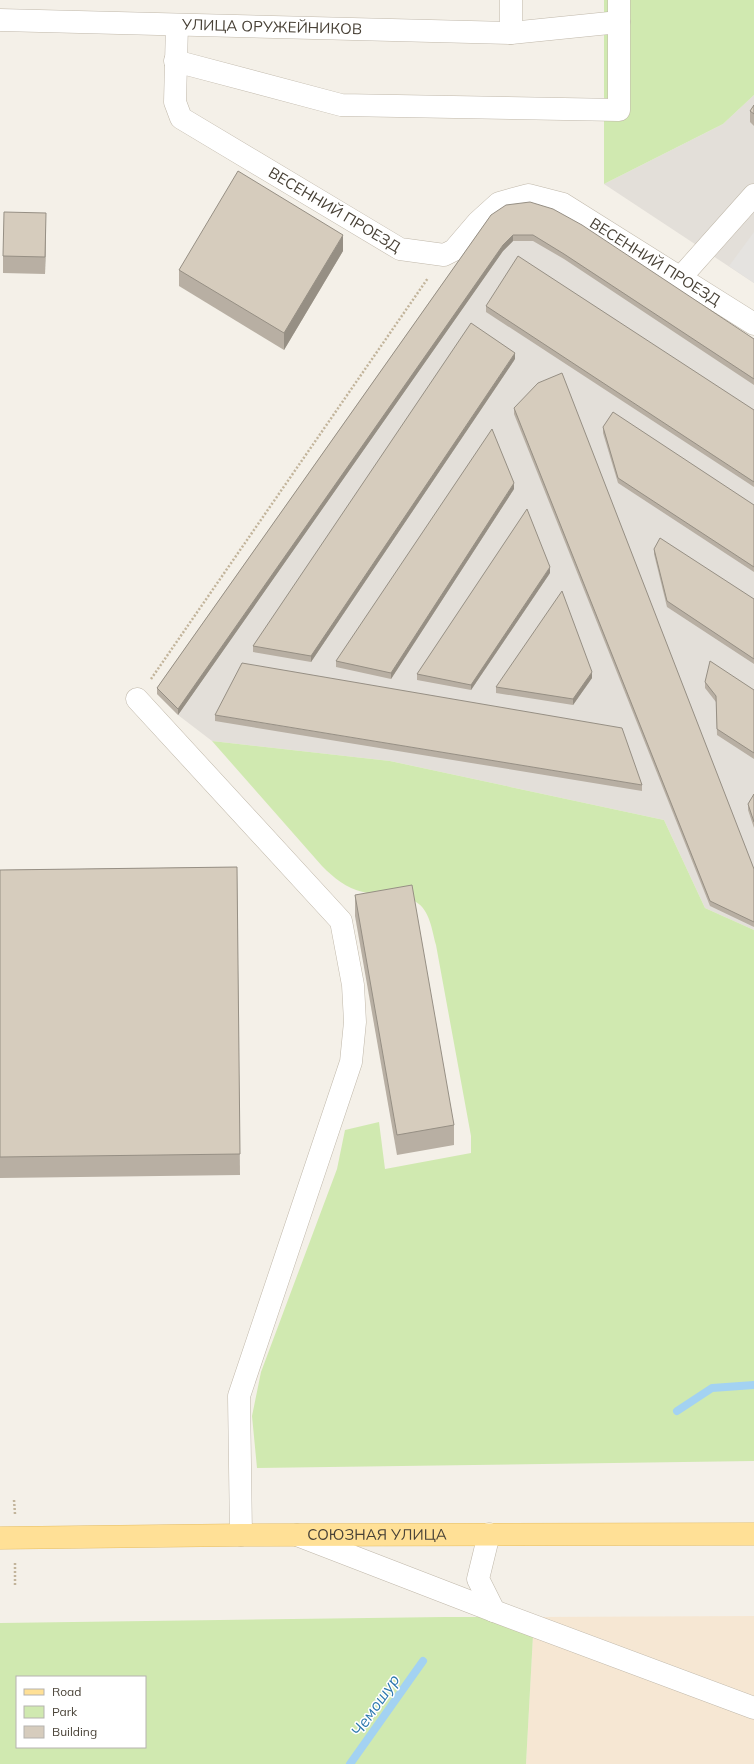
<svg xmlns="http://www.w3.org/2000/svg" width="754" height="1764" font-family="Mulish,sans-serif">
<rect width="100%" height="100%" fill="#f4f0e8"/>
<!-- commercial -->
<polygon fill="#f6e7d3" points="754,1616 754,1764 526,1764 534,1617"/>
<!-- industrial -->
<g fill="#e3dfd9">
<polygon points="754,95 754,283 604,184 723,124"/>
<polygon points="491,221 754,345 754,930 705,908 664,820 390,761 212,741 178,715 157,694"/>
</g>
<!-- green -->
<g fill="#d0e9b0" fill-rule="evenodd">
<polygon points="604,0 754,0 754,95 723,124 604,184"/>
<path d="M212,741L390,761L664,820L705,908L754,930V1461L257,1468L252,1416L261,1372L337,1169L345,1130L379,1122L385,1169L471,1153V1136L436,945C432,931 430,910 416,902C401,892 380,896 363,892C346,888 334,878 322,866Z"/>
<path d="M445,1617H534L526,1764H0V1623ZM17,1677H145V1747H17Z"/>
</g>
<!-- parking -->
<polygon fill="#e5e3e0" points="754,232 754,283 729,266"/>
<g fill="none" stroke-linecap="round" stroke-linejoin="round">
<!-- stream -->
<g stroke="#a3d2f2" stroke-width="8">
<polyline points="677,1411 712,1388 754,1385"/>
<polyline points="350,1764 423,1661"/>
</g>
<defs>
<g id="minor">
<path id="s1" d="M0,20L511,33V0"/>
<path id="s2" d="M177,25L175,102L181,118L400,249L444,255L454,250L478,222L499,203L528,195L563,204L754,324"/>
<polyline points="511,33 619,22"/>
<polyline points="175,61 341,105 619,110 619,0"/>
<polyline points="681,277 754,195"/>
<polyline points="137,699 341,921 353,985 355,1022 351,1062 239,1396 241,1535"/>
<polyline points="489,1534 478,1579 494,1611"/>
<polyline points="297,1535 494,1611 754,1708"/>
</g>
<g id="major">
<path id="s3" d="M0,1538L241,1535L754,1534"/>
</g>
</defs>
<!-- minor casing -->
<use href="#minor" stroke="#c0b8aa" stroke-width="23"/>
<!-- major casing -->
<use href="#major" stroke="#e6be64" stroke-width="23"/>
<!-- path -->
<g stroke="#c2b49b" stroke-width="2.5" stroke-dasharray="2 2" stroke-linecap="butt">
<polyline points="151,679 428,278"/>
<polyline points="14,1500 15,1514"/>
<polyline points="15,1585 15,1561"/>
</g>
<!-- minor -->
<use href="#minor" stroke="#fff" stroke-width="22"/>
<!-- major -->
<use href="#major" stroke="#ffe096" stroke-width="22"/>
</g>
<!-- wall -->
<g fill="#b8afa3">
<polygon points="754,105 754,126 750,122 750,111"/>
<polygon points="491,215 754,339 754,385 564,259 533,241 513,241 503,251 178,715 157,694 157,688"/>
<polygon points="46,229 45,274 3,273 3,256"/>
<polygon points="343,251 284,350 179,286 179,270"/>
<polygon points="486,306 754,410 754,487 486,312"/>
<polygon points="515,359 311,662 253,652 253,646"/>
<polygon points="514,408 754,869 754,927 710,906 514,414"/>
<polygon points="603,427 754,505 754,572 618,483 603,433"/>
<polygon points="514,489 391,679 336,667 336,661"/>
<polygon points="654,549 754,599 754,664 667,607 654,554"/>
<polygon points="550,573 471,690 417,680 417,674"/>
<polygon points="592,678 573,705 496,693 496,687"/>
<polygon points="705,682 754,690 754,759 717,735 716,702 705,688"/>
<polygon points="215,715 642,785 642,791 215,721"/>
<polygon points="754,794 754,828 748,810 748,804"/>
<polygon points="237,867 240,1175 0,1178 0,870"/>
<polygon points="355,895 454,1125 454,1145 397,1155 355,916"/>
</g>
<!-- shaded-wall -->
<g fill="#968f84">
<polygon points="46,213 46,229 45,274 45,257"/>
<polygon points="343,235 343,251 284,350 284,333"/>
<polygon points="513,235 513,241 503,251 178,715 178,709 503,245"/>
<polygon points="515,353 515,359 311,662 311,656"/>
<polygon points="514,483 514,489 391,679 391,673"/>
<polygon points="550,567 550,573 471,690 471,685"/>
<polygon points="592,672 592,678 573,705 573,699"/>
</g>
<!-- building -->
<g fill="#d6ccbd" stroke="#968f84">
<polygon points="754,105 754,114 750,111"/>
<polygon points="238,171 343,235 284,333 179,270"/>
<polygon points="530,202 553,209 582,225 754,339 754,379 564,254 533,235 513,235 503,245 178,709 157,688 491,215 506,205"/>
<polygon points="4,212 46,213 45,257 3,256"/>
<polygon points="518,256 754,410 754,482 486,306"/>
<polygon points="471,323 515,353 311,656 253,646"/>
<polygon points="562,373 754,869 754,922 710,901 514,408 538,383"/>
<polygon points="613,412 754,505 754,567 618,478 603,427"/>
<polygon points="492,429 514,483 391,673 336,661"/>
<polygon points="527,509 550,567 471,685 417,674"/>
<polygon points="660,538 754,599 754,659 667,601 654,549"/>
<polygon points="562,591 592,672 573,699 496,687"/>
<polygon points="710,661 754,690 754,753 717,729 716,696 705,682"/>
<polygon points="242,663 622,728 642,785 215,715"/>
<polygon points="754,794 754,822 748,804"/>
<polygon points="237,867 240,1154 0,1157 0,870"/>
<polygon points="412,885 454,1125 397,1135 355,895"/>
</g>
<g text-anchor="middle" stroke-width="3" stroke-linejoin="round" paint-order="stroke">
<!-- street labels -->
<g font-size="15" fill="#484136" stroke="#fff">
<text dy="5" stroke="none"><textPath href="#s1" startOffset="272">УЛИЦА ОРУЖЕЙНИКОВ</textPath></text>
<text dy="5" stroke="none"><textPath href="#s2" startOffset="273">ВЕСЕННИЙ ПРОЕЗД</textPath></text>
<text dy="5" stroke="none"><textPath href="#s2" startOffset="645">ВЕСЕННИЙ ПРОЕЗД</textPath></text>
<text dy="5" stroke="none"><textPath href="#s3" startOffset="377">СОЮЗНАЯ УЛИЦА</textPath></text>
</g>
<!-- water labels -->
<g font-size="16" font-style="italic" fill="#2c78ae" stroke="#fff">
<text transform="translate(375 1705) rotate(-55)" y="6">Чемошур</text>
</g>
</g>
<!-- legend -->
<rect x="16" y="1676" width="130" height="72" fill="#ffffff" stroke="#b6b3af"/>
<rect x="24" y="1689" width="20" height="6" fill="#ffe096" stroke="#b6b3af"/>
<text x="52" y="1696" font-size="12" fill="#484136">Road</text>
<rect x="24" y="1706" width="20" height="12" fill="#d0e9b0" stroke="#b6b3af"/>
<text x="52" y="1716" font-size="12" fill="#484136">Park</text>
<rect x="24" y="1726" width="20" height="12" fill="#d6ccbd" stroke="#b6b3af"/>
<text x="52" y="1736" font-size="12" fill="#484136">Building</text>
</svg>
